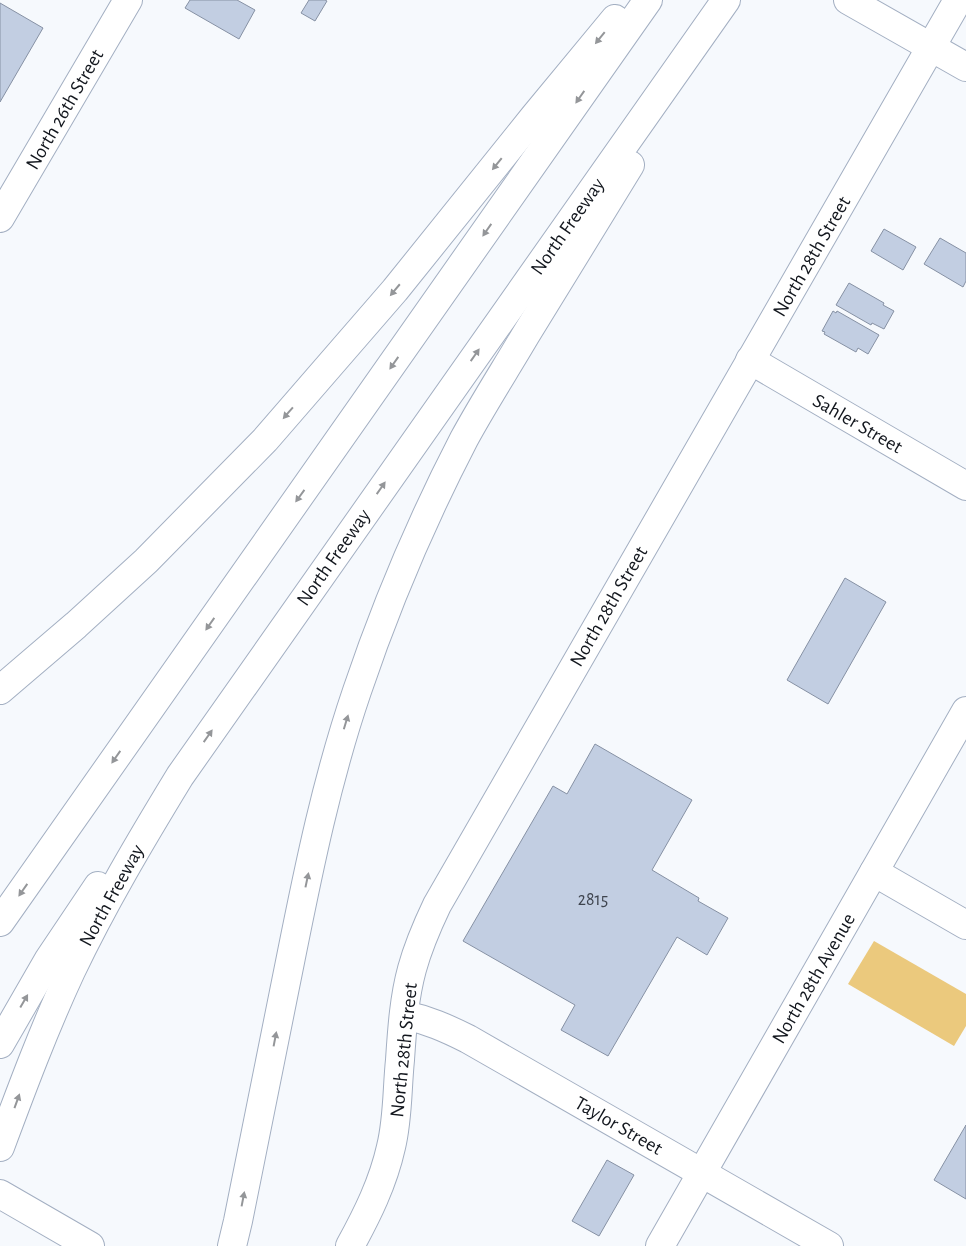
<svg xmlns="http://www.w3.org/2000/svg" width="966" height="1246" font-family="'Alegreya Sans',sans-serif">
<rect width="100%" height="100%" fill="#f6f9fd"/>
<!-- green -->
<polygon fill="#ebc97d" points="874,941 966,994 966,1026 954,1046 848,984"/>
<!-- building -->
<g fill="#c2cee2" stroke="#8691a4">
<polygon points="190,0 237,0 255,10 239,39 185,8"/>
<polygon points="309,0 325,0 327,1 315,21 301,13"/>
<polygon points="0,3 43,28 0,102"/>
<polygon points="884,229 916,247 903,270 871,251"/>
<polygon points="940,238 966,253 966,281 963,287 924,264"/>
<polygon points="849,283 884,303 883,305 894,311 884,329 872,323 871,325 836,305"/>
<polygon points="833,311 836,313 837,311 879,335 868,354 858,348 856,352 824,334 825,332 822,331"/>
<polygon points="845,578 886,602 828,704 787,680"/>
<polygon points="595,744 692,800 652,870 699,898 698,901 728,918 707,955 677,937 608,1056 561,1030 575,1005 463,941 553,786 567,794"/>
<polygon points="966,1125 966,1199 934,1180"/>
<polygon points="607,1160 634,1175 599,1236 572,1221"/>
</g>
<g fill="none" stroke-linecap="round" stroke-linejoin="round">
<defs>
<g id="minor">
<polyline points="848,0 966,67"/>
<polyline points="0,218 128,0"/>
<polyline points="750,360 966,486"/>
<polyline points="874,872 966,925"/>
<path d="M404,1015C428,1020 446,1028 468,1039L829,1246"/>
<path d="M350,1246C367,1215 383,1183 391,1147C398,1119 397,1089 400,1060C402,1030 404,998 412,969C418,947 427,926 437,905L958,0"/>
<polyline points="660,1246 966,711"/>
</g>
<polyline id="major" points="0,1194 90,1246"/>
<g id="highway">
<polyline points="0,690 76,625 146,561 265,440 395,290 534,117 615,19"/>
<polyline points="0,922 648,0"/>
<polyline points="0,1044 49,959 98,886"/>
<path d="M0,1147C22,1088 44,1029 71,971C103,904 141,840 180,776L726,0"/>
<path d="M232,1246L238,1221C256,1133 274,1045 291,957C309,867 327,779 357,691C386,605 422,520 464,439C483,404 505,370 525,336C560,279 595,222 630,165"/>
</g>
</defs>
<!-- minor casing -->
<use href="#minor" stroke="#a3afc2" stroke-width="30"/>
<!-- major casing -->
<use href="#major" stroke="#a3afc2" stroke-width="30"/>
<!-- highway casing -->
<use href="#highway" stroke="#a3afc2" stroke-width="30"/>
<!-- minor -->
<use href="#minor" stroke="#fff" stroke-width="28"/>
<!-- major -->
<use href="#major" stroke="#fff" stroke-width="28"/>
<!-- highway -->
<use href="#highway" stroke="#fff" stroke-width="28"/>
</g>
<!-- one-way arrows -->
<defs><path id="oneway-solid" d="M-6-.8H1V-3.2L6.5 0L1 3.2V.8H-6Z" transform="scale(1.25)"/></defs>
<g fill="#949699">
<use href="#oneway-solid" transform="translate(600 38) rotate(129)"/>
<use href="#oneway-solid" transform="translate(580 97) rotate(125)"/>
<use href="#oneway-solid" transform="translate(497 164) rotate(129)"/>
<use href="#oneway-solid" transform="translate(487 230) rotate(125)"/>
<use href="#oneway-solid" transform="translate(395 290) rotate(130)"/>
<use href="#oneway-solid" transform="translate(475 355) rotate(-55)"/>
<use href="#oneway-solid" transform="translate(394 363) rotate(125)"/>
<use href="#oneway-solid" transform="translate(288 413) rotate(131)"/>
<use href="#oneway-solid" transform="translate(381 488) rotate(-55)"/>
<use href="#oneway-solid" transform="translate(300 496) rotate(126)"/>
<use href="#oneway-solid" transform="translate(210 624) rotate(125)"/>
<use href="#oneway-solid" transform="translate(346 722) rotate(-73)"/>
<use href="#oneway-solid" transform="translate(208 736) rotate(-55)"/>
<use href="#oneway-solid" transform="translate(116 757) rotate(125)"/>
<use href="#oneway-solid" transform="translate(307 880) rotate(-78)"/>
<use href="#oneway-solid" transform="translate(23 890) rotate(125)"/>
<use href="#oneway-solid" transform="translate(24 1001) rotate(-60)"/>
<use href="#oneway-solid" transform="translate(275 1039) rotate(-79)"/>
<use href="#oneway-solid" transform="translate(17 1101) rotate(-70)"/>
<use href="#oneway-solid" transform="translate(243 1199) rotate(-79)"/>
</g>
<g text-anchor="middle" stroke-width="4" stroke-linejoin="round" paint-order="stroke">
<!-- number labels -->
<g font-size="18" fill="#3e444e">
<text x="593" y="905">2815</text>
</g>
<!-- street labels -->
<g font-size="20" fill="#12161d" stroke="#fff">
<text transform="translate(64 109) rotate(-60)" y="7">North 26th Street</text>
<text transform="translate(567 226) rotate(-55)" y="7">North Freeway</text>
<text transform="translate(811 256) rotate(-60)" y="7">North 28th Street</text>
<text transform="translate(858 423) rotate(30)" y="7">Sahler Street</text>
<text transform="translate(333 557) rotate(-55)" y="7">North Freeway</text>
<text transform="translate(608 606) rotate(-60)" y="7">North 28th Street</text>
<text transform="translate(111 895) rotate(-61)" y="7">North Freeway</text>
<text transform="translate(813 978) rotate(-60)" y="7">North 28th Avenue</text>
<text transform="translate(403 1050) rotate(-84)" y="7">North 28th Street</text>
<text transform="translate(619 1125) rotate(30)" y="7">Taylor Street</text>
</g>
</g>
</svg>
